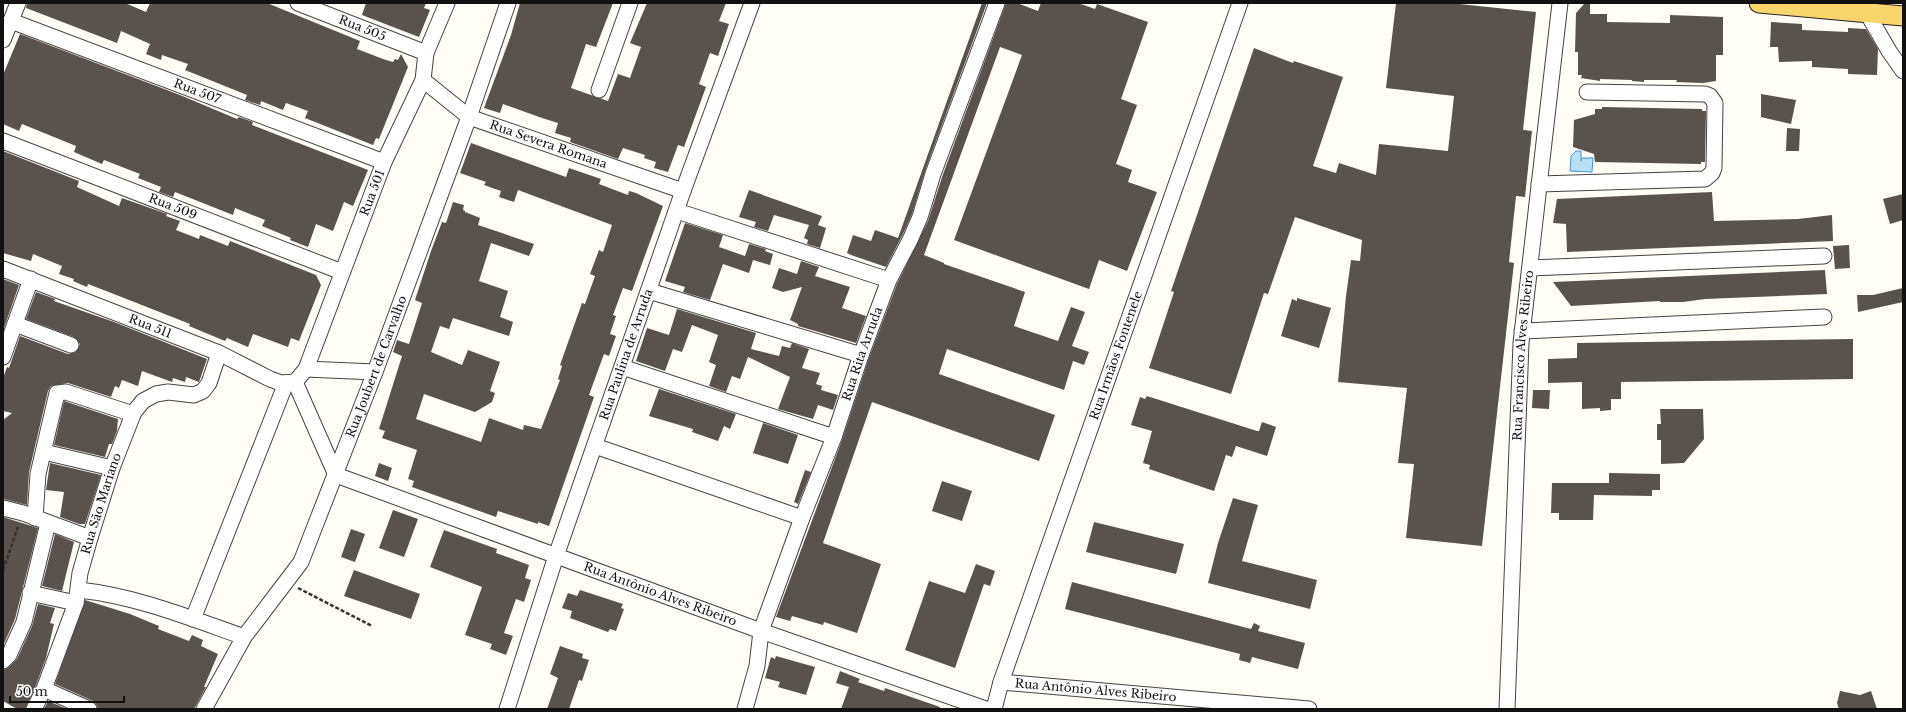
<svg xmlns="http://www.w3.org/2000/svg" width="1906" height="712" font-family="'Libre Baskerville',serif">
<rect width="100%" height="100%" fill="#fffdf5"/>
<!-- water -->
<polygon fill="#b9e0f7" stroke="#3f96cf" points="1581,151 1581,161 1582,158 1593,158 1592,172 1570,171 1571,156 1576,151"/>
<!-- building -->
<g fill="#5a524d">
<polygon points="27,3 125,3 146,12 150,3 267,3 360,41 357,49 383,59 393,62 395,59 398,60 401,54 408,67 379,139 376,138 373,145 305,118 308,111 286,103 283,110 261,101 260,105 245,100 247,95 185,70 188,64 162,55 161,60 146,54 150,44 121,31 117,43 26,8"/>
<polygon points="366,3 426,3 424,8 430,10 419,37 362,15"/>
<polygon points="520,3 613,3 596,47 586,44 571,88 608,101 618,74 630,78 641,47 630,43 647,3 726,3 719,21 729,24 718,56 710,53 699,84 706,87 684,147 678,145 668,172 654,168 656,162 644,158 645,155 623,148 618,159 570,142 571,138 555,133 558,123 542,118 503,104 500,113 484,108 511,35"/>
<polygon points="982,3 987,3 925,171 912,214 902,236 886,267 851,255 847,253 853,235 871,241 875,230 898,238"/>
<polygon points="1006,3 1017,3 1038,11 1041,3 1078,3 1095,9 1097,4 1148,22 1121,99 1137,105 1116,164 1132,170 1128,182 1157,192 1127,271 1099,260 1089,289 954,240 1022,55 1000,47 924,255 944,263 944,264 1025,292 1014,326 1058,341 1071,307 1085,312 1072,346 1089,352 1084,365 1073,361 1064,390 947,349 939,374 1055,415 1039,461 872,402 823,543 881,564 857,633 824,622 823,625 792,616 790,621 776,617 842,440 869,358 897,284 928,221 942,177"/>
<polygon points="1396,3 1450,3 1536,12 1523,130 1532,131 1525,197 1516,196 1509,262 1514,263 1482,546 1406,538 1414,464 1398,463 1407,388 1338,382 1346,296 1351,260 1360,261 1362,240 1295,217 1268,294 1264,293 1231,394 1149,368 1174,292 1171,291 1254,48 1293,63 1294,61 1343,77 1313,166 1336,173 1339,163 1376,175 1379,144 1448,151 1454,96 1386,88"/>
<polygon points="1585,3 1590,3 1590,14 1607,14 1607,22 1670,23 1670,15 1723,17 1723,55 1716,55 1716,81 1703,83 1676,82 1677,80 1644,80 1644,82 1632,81 1632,80 1600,79 1600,81 1581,78 1582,75 1578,75 1578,52 1575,52 1576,13"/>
<polygon points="1771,22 1802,24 1802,30 1848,32 1848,28 1866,29 1878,49 1877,75 1848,74 1848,69 1812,67 1812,61 1779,62 1778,47 1770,47"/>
<polygon points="20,34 180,95 237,119 239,117 253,122 252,125 368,170 353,206 344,202 333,231 316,224 308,247 290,240 291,238 262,226 265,220 235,208 233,215 175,192 173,197 159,192 161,187 138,178 140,174 104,160 102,164 74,152 76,146 22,124 19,131 3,124 3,75"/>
<polygon points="1761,94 1796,100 1791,124 1761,117"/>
<polygon points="1602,107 1702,109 1702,111 1706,111 1705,162 1701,162 1701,164 1595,162 1594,154 1573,147 1574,120 1595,114 1595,109 1602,109"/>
<polygon points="1787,128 1800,129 1799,151 1786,151"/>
<polygon points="471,143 566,177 569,168 601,179 599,184 628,195 629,191 636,193 663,206 632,291 623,288 613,315 616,316 610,334 616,336 609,356 604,354 589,395 594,397 549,526 538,522 538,524 498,511 496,517 412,487 414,481 408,479 417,450 382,438 385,431 379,429 402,356 393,352 397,340 409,344 422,303 415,300 431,251 442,222 446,223 453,202 464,205 463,210 465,211 465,212 480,218 478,225 534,244 529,256 491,243 479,281 508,291 500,317 513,322 509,336 453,318 449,329 440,326 431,352 462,365 468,350 500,362 490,391 495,393 492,402 475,412 424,394 416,419 481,442 489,418 523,430 524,425 541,429 560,380 558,379 562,366 560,365 582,303 585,304 595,276 590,274 599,250 603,252 612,225 518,190 514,202 499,197 501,191 484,185 486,182 460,173"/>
<polygon points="3,151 79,181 77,187 119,206 122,198 167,214 166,216 180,221 176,230 199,239 200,235 228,246 230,241 316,275 321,285 299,341 291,338 288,347 253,334 248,347 227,338 225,341 189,326 190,324 124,298 88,284 87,287 73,281 74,279 59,274 62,266 33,254 31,261 3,253"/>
<polygon points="749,190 822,216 818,225 826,228 820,248 807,244 808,240 804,238 809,225 774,215 768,231 754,227 756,222 739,217"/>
<polygon points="1712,192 1714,221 1798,219 1832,215 1833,241 1567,252 1566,224 1553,223 1557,199"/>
<polygon points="1903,194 1903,220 1890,224 1883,199"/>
<polygon points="685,223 723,235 719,247 745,256 749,244 766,249 765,251 773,254 770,265 753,260 749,273 723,264 710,300 683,292 685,287 665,281"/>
<polygon points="1849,245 1850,268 1835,269 1833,246"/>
<polygon points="801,261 819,267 815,276 850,287 842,308 866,316 856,343 798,326 798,324 790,320 802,287 783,292 772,288 779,268 797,274"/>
<polygon points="1825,270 1827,294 1705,299 1683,302 1660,302 1660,301 1571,306 1553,282"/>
<polygon points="3,279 19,285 4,328 3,328"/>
<polygon points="1903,288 1903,302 1858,312 1857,295 1873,295"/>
<polygon points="36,292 55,299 54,301 114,322 207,359 199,382 186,377 185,382 173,378 172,382 142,371 138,386 122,380 119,388 115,386 111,397 68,383 51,386 48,391 29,472 27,505 3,499 3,420 12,413 3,411 3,378 7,367 9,368 20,336 68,354 76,352 80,344 74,337 26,319"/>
<polygon points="1297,298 1331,308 1319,348 1281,336 1292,299 1297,301"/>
<polygon points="677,309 756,333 751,349 779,356 782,346 790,348 792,343 809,349 802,368 820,373 816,384 822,386 821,390 838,395 833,410 818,405 813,419 778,409 790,377 748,357 740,379 732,376 726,392 709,386 716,365 709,362 718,335 692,325 682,352 673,349 665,371 636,361 647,328 669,335"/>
<polygon points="1853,339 1853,379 1621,382 1621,399 1611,399 1611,410 1600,411 1600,408 1582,409 1582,382 1548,383 1548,359 1577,358 1577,343"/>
<polygon points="659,389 736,414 730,429 724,426 718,441 692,432 693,429 649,416"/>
<polygon points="1533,390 1550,390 1549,409 1532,408"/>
<polygon points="1147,396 1257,431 1259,431 1262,422 1276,427 1267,456 1236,446 1232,457 1226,455 1214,491 1149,469 1150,465 1143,463 1152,431 1131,425 1140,397 1145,399"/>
<polygon points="64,401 118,419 117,431 112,444 109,444 105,457 54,445"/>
<polygon points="1660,409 1703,409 1704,439 1684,463 1661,464 1661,440 1657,440 1657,424 1661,424"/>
<polygon points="763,423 798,435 788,464 753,453"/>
<polygon points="50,463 101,475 85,524 79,524 60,517 64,492 46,490"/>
<polygon points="379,463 392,468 388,481 375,476"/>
<polygon points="805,470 811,472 798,504 794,502"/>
<polygon points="1609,473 1660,474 1660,490 1652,490 1652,496 1594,495 1593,520 1559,520 1559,513 1551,513 1552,483 1609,483"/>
<polygon points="942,481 972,491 962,521 932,511"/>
<polygon points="1233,498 1258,505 1242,561 1317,580 1310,609 1208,583 1218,543"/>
<polygon points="393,510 418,519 404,557 379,548"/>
<polygon points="3,517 38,528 15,619 3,646"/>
<polygon points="1094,522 1184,544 1176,574 1086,552"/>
<polygon points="351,529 365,534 355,562 341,557"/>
<polygon points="444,530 497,549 496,553 529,565 525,578 531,580 524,602 516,599 504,633 513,636 506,655 490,649 492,644 465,635 482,587 430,567"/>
<polygon points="55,534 74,542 62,591 42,586"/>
<polygon points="976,564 995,571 990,586 984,584 955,668 905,650 929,581 965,593"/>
<polygon points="354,570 420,594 411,619 344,596"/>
<polygon points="1072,582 1251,629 1254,623 1260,626 1258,631 1305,643 1298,669 1252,657 1250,663 1239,660 1240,654 1065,609"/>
<polygon points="580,590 623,604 621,608 624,609 616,631 610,629 608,632 570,618 572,611 562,608 568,593 577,596"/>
<polygon points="85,600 130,614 159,626 158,629 189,641 192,635 203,640 201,646 218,654 204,687 206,687 194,709 98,709 96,704 93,701 55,684"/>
<polygon points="38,604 55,608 50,623 54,624 46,658 36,685 25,709 17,709 3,701 3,670 9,667 17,659 32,626"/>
<polygon points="560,646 583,654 582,658 589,660 582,681 579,680 569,709 547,709 558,678 550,674"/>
<polygon points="776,656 815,667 806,695 778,687 780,682 765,678 771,657 775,659"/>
<polygon points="840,671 860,679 858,682 884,691 885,688 940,707 940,709 841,709 849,687 836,683"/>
<polygon points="1840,691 1860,695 1871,691 1877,709 1839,709 1837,703"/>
<polygon points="48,701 67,709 44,709"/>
</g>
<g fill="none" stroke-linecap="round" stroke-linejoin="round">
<defs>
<g id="minor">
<path id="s1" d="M298,3L426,53"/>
<polyline points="1867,13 1889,51 1903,71"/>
<path id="s2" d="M11,21L384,162"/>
<polyline points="3,40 18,3"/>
<path id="s3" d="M423,80L469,117L683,191"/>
<polyline points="599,90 630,3"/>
<path id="s4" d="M3,141L342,272"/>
<polyline points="1539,184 1705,179 1712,173 1714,168 1715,103 1710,96 1705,94 1587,92"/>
<polyline points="677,211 889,280"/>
<polyline points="1530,268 1824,256"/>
<path id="s5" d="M3,269L219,353L270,379L281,383L295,382L306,369L384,162L423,80L426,53L447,3"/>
<polyline points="649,291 861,355"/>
<polyline points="15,324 71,345"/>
<polyline points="1522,331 1824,317"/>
<polyline points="3,357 31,279"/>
<polyline points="622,367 834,437"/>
<polyline points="306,369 375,372"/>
<path id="s6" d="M295,382L336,475L761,631L986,709"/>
<polyline points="595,446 802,518"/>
<polyline points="44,452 112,468"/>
<polyline points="3,508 23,513 90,538"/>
<polyline points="35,518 38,474 57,393 66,392 133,414"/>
<path d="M79,590C136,596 190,618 244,637"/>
<polyline points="30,593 76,603"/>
<polyline points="193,619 286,383"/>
<polyline points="3,661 9,655 24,622 48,523"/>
<path id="s7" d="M1001,682L1309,709"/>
<polyline points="44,689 89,709"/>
<path id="s8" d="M34,709L44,689L76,603L80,573L90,538L112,468L134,412L143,401L156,394L168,392L194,395L203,391L209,383L219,353"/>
<path id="s9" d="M204,709L244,637L301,562L375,372L469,117L508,3"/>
<path id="s10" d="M507,709L556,556L683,191L752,3"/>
<path id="s11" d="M745,709L757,666L761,631L802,518L834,437L861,355L889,280L910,240L920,217L933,174L997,3"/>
<path id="s12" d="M994,709L1001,682L1240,3"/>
<path id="s13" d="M1507,709L1521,343L1560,3"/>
</g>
<polyline id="major" points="1759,3 1903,16"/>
</defs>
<!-- minor casing -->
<use href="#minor" stroke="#444" stroke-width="17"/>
<!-- major casing -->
<use href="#major" stroke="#222" stroke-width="21"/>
<!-- path -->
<g stroke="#333" stroke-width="2.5" stroke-dasharray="4 2" stroke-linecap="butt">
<polyline points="3,570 18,527"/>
<polyline points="298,588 372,626"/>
</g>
<!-- minor -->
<use href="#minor" stroke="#fff" stroke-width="15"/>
<!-- major -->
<use href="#major" stroke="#f9d66b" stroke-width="19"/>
</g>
<g text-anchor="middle" stroke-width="4" stroke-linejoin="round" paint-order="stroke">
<!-- street labels -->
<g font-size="12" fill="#111" stroke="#fff">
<text dy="4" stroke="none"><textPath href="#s1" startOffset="69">Rua 505</textPath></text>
<text dy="4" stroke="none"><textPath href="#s2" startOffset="199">Rua 507</textPath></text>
<text dy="4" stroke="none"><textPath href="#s3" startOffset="143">Rua Severa Romana</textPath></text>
<text dy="4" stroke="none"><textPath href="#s5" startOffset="520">Rua 501</textPath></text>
<text dy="4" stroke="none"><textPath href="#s4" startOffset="182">Rua 509</textPath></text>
<text dy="4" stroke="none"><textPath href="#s5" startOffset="158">Rua 511</textPath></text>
<text dy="4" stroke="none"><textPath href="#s11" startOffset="375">Rua Rita Arruda</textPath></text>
<text dy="4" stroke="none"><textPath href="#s10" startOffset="374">Rua Paulina de Arruda</textPath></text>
<text dy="4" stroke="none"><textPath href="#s13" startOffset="354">Rua Francisco Alves Ribeiro</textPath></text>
<text dy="4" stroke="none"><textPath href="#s12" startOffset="374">Rua Irmãos Fontenele</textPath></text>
<text dy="4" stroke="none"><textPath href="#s9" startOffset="386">Rua Joubert de Carvalho</textPath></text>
<text dy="4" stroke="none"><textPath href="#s8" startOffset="217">Rua São Mariano</textPath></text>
<text dy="4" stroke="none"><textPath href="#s6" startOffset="447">Rua Antônio Alves Ribeiro</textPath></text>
<text dy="4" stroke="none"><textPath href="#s7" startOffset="95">Rua Antônio Alves Ribeiro</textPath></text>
</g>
</g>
<!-- border -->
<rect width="1906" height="712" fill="none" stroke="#111111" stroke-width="8"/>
<!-- scale -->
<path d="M10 696v6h114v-6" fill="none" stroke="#111111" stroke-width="2"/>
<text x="16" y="696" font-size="12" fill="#111111" stroke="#ffffff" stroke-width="3" paint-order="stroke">50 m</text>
</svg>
